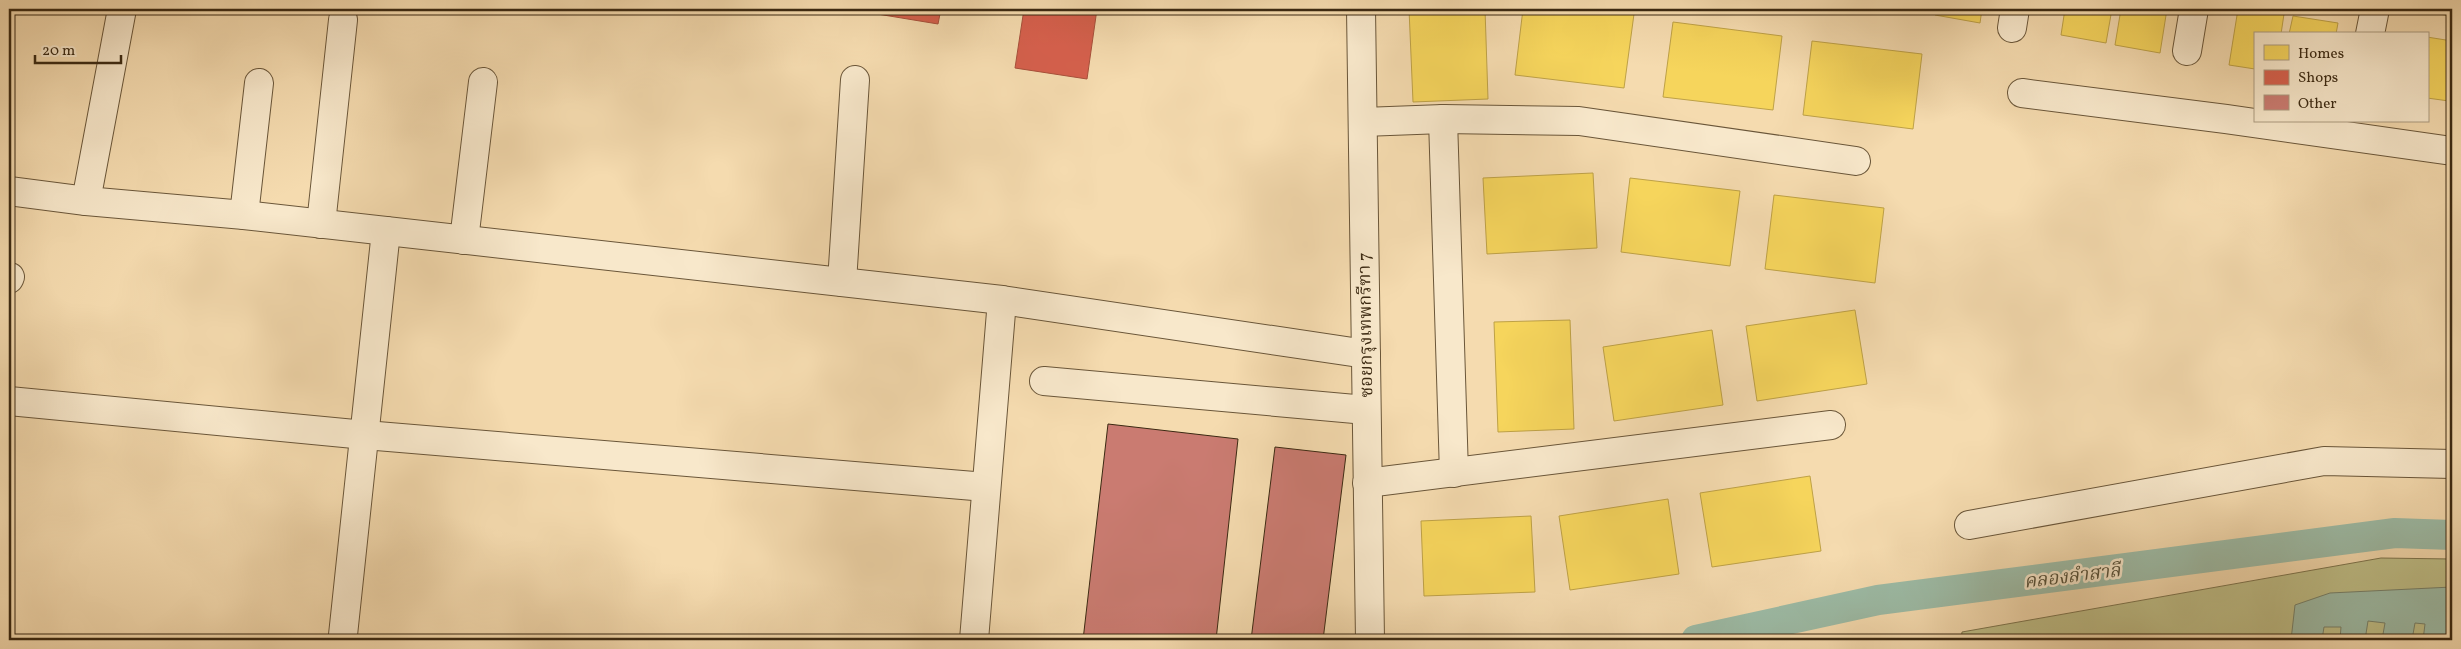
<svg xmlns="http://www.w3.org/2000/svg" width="2461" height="649" font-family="Vollkorn,'Noto Serif Thai',serif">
<rect width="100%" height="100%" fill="#f5dbaf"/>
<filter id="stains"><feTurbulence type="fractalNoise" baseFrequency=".004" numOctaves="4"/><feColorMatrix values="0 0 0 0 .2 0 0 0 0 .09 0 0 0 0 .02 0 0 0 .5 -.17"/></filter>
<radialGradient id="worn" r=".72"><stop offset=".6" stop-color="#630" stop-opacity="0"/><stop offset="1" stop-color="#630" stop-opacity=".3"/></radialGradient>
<!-- green -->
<polygon fill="#bfbf88" stroke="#7d744d" points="2381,558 2452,559 2452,640 1961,640 1962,632"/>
<!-- water -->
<polygon fill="#9dbca7" stroke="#76816b" points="2452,587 2452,640 2423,640 2425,624 2415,623 2412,640 2382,640 2385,623 2368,621 2365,640 2340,640 2341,627 2324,627 2322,640 2291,640 2295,605 2330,593"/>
<!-- homes -->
<g fill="#f6d55c" stroke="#bea146">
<polygon points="1409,9 1485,9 1488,99 1413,102"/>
<polygon points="1523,9 1593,9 1634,14 1624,88 1515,75"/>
<polygon points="1936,9 1982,9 1980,23 1935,15"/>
<polygon points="2065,9 2112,9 2106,43 2061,35"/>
<polygon points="2121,9 2167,9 2160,53 2115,45"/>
<polygon points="2238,9 2255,9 2284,14 2281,34 2255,34 2255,69 2229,65"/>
<polygon points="2406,9 2452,9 2452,16"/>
<polygon points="2293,16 2338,23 2336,34 2289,34"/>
<polygon points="1673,22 1782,36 1773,110 1663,97"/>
<polygon points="2427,37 2452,41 2452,85 2449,101 2427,98"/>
<polygon points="1812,41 1922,54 1913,129 1803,115"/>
<polygon points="1593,173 1597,248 1487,254 1483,178"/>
<polygon points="1630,178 1740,191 1730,266 1621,252"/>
<polygon points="1774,195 1884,208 1875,283 1765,269"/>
<polygon points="1855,310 1867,384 1757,401 1746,326"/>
<polygon points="1570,320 1574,429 1498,432 1494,322"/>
<polygon points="1712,330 1723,405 1614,421 1603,347"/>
<polygon points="1810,476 1821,551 1712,567 1700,493"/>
<polygon points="1668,499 1679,574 1570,590 1559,516"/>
<polygon points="1531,516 1535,592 1424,596 1421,521"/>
</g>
<!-- shops -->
<g fill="#d6604d" stroke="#a8503b">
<polygon points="847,9 941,9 938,24"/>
<polygon points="1024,9 1097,9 1087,79 1015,68"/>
</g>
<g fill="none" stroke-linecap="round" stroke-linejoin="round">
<!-- canal -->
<polyline stroke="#9dbca7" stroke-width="30" points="1696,640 1878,600 2395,533 2452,535"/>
</g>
<!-- building -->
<g fill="#ca7b71" stroke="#3b2912">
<polygon points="1108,424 1238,439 1216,640 1083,640"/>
<polygon points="1275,447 1346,455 1323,640 1251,640"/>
</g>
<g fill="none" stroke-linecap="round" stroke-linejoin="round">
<defs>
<g id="minor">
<polyline points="1361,9 1370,640"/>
<polyline points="2012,28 2015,9"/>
<polyline points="2370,34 2375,9"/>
<polyline points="2187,51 2194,9"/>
<polyline points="2022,93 2226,119 2452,151"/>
<polyline points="1443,119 1454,473"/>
<polyline points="1363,122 1443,119 1579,121 1856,161"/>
<polyline points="9,191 86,201 244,215 1002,300 1366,354"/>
<polyline points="86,201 122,9"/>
<polyline points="244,215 259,83"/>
<polyline points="321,224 343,20"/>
<polyline points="464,240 483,82"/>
<polyline points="9,279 10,277"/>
<polyline points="842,282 855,80"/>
<polyline points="1044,381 1366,410"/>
<polyline points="9,401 365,435 986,487"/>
<polyline points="1367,483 1831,425"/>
<polyline points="1969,525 2324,461 2452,464"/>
<polyline points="343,635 386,231"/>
<polyline points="974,640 1002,300"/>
</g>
</defs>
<!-- minor casing -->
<use href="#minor" stroke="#6a5639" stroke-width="30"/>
<!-- minor -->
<use href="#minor" stroke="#f8e8cb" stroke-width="28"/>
</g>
<g text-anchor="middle" stroke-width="5" stroke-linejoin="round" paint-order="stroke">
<!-- street labels -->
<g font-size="18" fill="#3b2912" stroke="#f8e8cb">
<text transform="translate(1365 325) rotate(-91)" y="6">ซอยกรุงเทพกรีฑา 7</text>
</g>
<!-- water labels -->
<g font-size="19" font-style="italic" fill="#544e37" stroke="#f8e8cb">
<text transform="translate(2072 575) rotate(-7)" y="7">คลองลำสาลี</text>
</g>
</g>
<!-- margin -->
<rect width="2461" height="649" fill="none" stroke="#f5dbaf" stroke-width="30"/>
<rect x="10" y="10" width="2441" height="629" fill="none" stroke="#3b2912" stroke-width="2.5"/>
<rect x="15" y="15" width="2431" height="619" fill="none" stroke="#3b2912"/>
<!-- legend -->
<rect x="2254" y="32" width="175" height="90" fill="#f8e8cb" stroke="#ac9c81"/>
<rect x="2264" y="45" width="25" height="15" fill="#f6d55c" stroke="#ac9c81"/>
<text x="2298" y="58" font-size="15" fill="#3b2912">Homes</text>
<rect x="2264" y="70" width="25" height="15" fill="#d6604d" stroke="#ac9c81"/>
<text x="2298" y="82" font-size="15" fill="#3b2912">Shops</text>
<rect x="2264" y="95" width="25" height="15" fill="#ca7b71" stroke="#ac9c81"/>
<text x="2298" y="108" font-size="15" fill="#3b2912">Other</text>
<!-- scale -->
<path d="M35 55v8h86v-8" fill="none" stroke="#3b2912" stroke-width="2.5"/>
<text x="42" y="55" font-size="15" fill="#3b2912" stroke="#f8e8cb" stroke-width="4" paint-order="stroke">20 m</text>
<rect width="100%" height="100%" filter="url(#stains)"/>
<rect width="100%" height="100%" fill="url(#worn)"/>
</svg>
